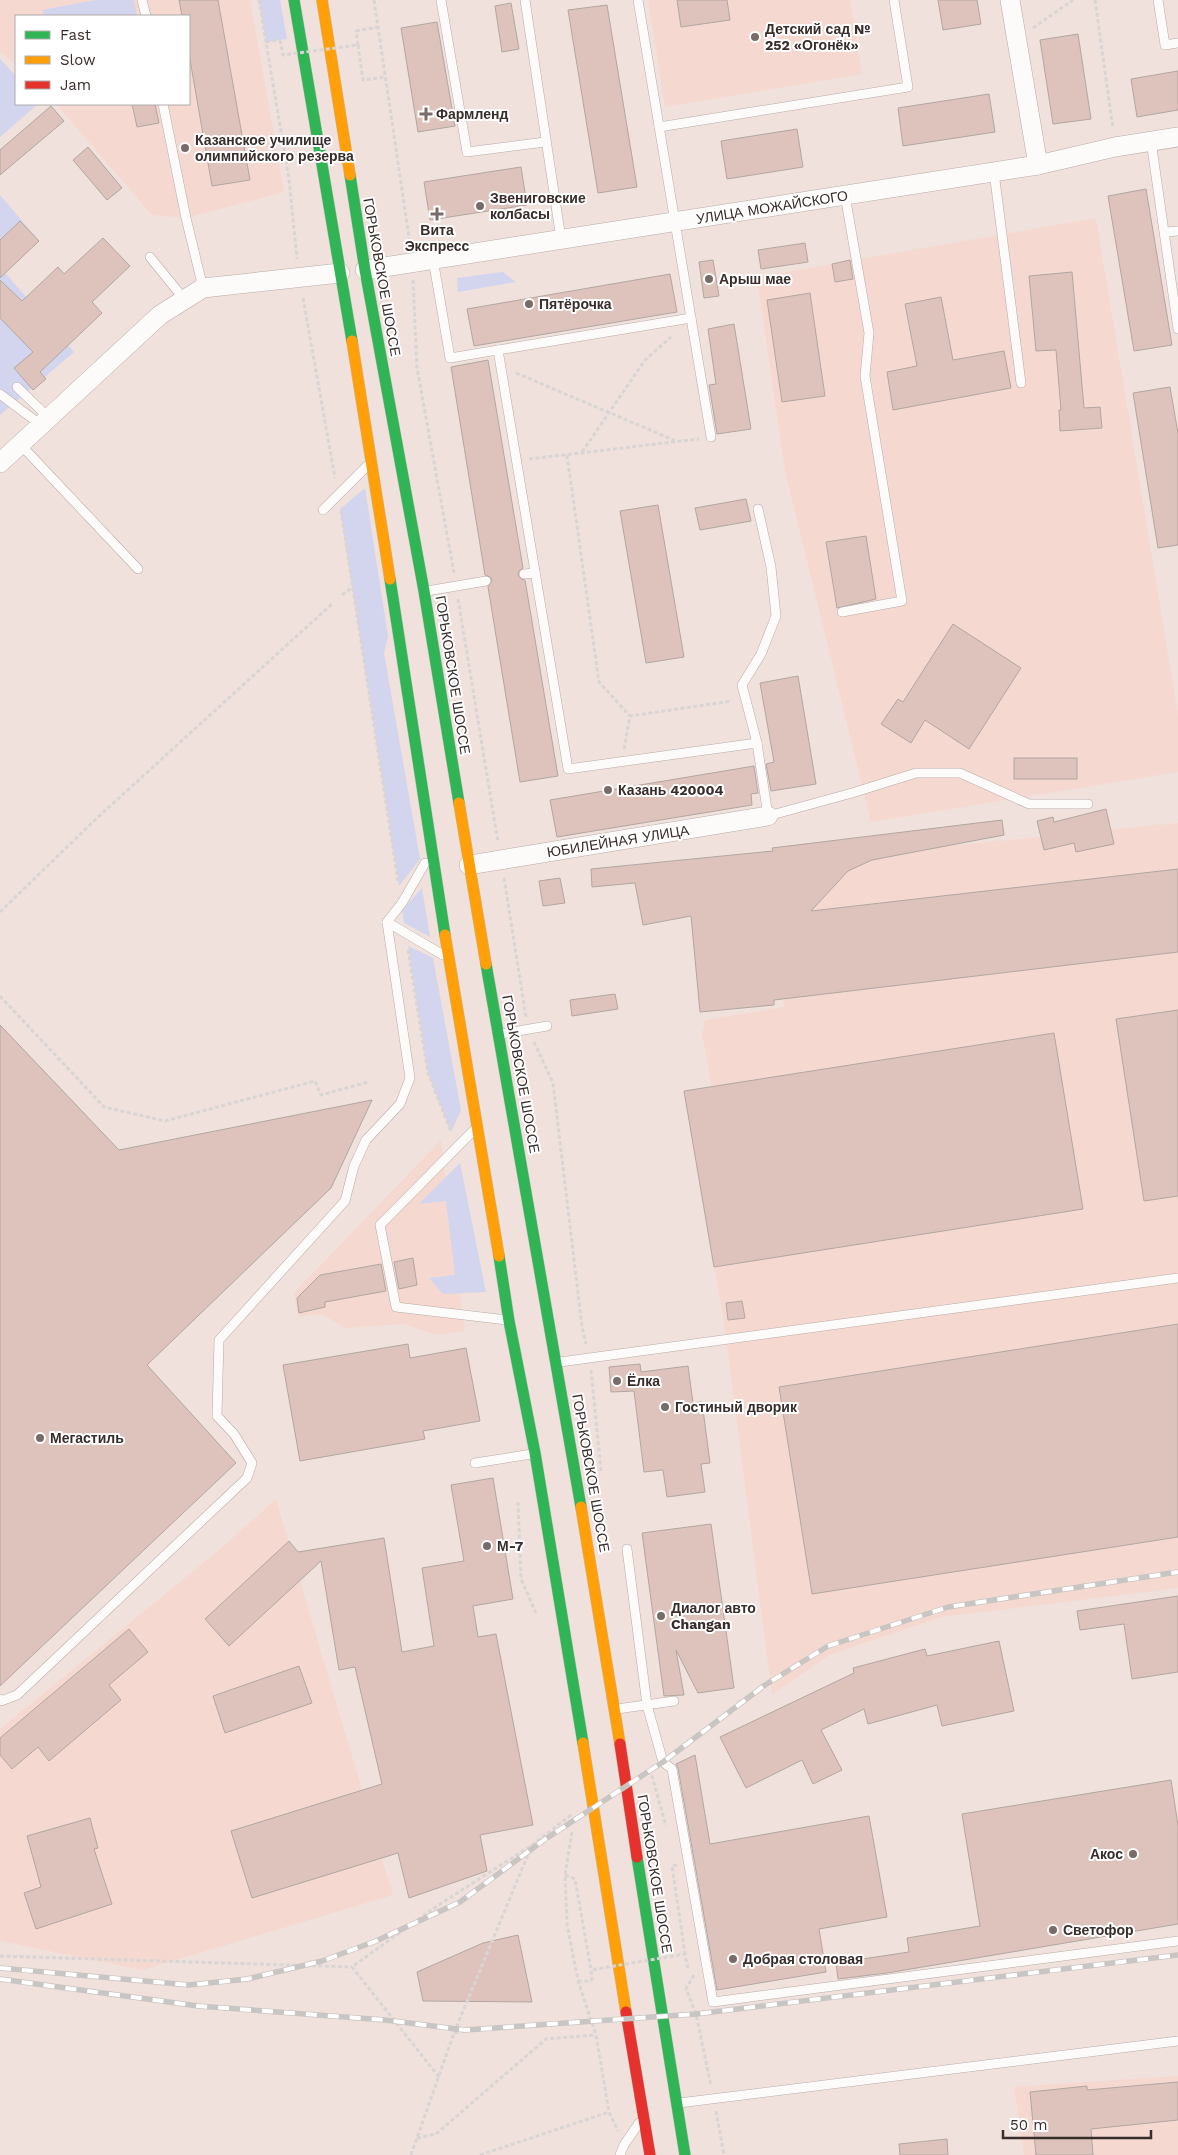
<svg xmlns="http://www.w3.org/2000/svg" width="1178" height="2155" font-family="'Work Sans',sans-serif">
<rect width="100%" height="100%" fill="#f1e1dc"/>
<!-- built -->
<g fill="#f5d9d0">
<polygon points="0,0 250,0 284,192 186,218 152,215 56,104 189,104 189,16 16,16 16,65 0,52"/>
<polygon points="648,0 850,0 862,74 665,107"/>
<polygon points="1096,218 1178,714 1178,772 871,822 785,471 757,277"/>
<polygon points="1178,823 1178,1588 942,1617 829,1655 772,1695 724,1322 684,1091 712,1087 702,1035 705,1020 784,1007 767,864"/>
<polygon points="441,1140 465,1331 436,1335 404,1324 345,1328 322,1314 298,1317 294,1293"/>
<polygon points="276,1499 393,1895 143,1970 0,1941 0,1729 219,1550"/>
<polygon points="1178,2076 1178,2155 1024,2155 1014,2087"/>
</g>
<!-- green -->
<g fill="#d3d5ee">
<polygon points="96,0 134,0 137,16 44,16 42,10"/>
<polygon points="259,0 280,0 287,39 266,42"/>
<polygon points="0,59 16,76 16,104 38,104 0,137"/>
<polygon points="0,195 36,237 0,267 74,352 0,415"/>
<polygon points="503,272 516,282 458,292 457,278"/>
<polygon points="365,488 388,636 384,653 420,859 399,886 340,509"/>
<polygon points="422,888 430,937 404,923 402,910"/>
<polygon points="408,946 433,958 461,1110 451,1132 428,1073"/>
<polygon points="460,1163 486,1292 443,1294 429,1278 455,1275 446,1201 419,1204"/>
</g>
<!-- building -->
<g fill="#ddc3bc" stroke="#b2a6a2">
<polygon points="179,0 218,0 250,180 212,186 189,54 189,16 182,16"/>
<polygon points="677,0 727,0 730,20 681,27"/>
<polygon points="938,0 977,0 981,24 943,30"/>
<polygon points="511,3 519,49 502,52 495,6"/>
<polygon points="607,5 637,187 598,193 568,10"/>
<polygon points="437,22 455,126 418,132 401,28"/>
<polygon points="1078,34 1091,119 1053,124 1040,40"/>
<polygon points="1178,71 1178,110 1137,117 1131,79"/>
<polygon points="989,94 995,132 903,146 898,108"/>
<polygon points="132,104 155,104 159,123 137,127"/>
<polygon points="51,106 64,121 0,175 0,150"/>
<polygon points="797,129 803,167 727,179 721,141"/>
<polygon points="88,147 122,188 107,200 73,160"/>
<polygon points="521,167 527,205 430,220 424,182"/>
<polygon points="1146,189 1172,345 1134,351 1108,196"/>
<polygon points="20,221 39,241 0,278 0,240"/>
<polygon points="103,238 130,266 92,302 102,313 40,372 46,379 33,390 14,368 33,352 0,318 0,280 22,301 58,267 64,274"/>
<polygon points="805,243 808,262 761,269 758,250"/>
<polygon points="713,260 719,296 704,298 699,262"/>
<polygon points="850,260 853,279 835,282 832,264"/>
<polygon points="1072,272 1084,408 1100,407 1102,428 1060,431 1059,410 1061,410 1056,350 1036,351 1029,276"/>
<polygon points="670,274 677,312 474,346 467,309"/>
<polygon points="810,293 825,396 782,402 767,300"/>
<polygon points="941,297 953,360 1004,351 1011,388 893,410 887,372 917,366 905,304"/>
<polygon points="734,324 751,429 717,434 709,385 716,384 708,329"/>
<polygon points="488,360 523,568 519,571 518,575 521,579 525,580 558,776 520,782 488,587 492,580 490,577 485,575 451,367"/>
<polygon points="1170,387 1178,433 1178,545 1158,548 1133,393"/>
<polygon points="746,499 751,521 700,530 695,508"/>
<polygon points="658,505 684,657 646,663 620,511"/>
<polygon points="866,536 876,599 837,608 826,542"/>
<polygon points="953,624 1021,668 969,749 925,720 911,743 881,724 898,699 903,702"/>
<polygon points="798,676 816,784 771,791 766,764 774,762 760,683"/>
<rect x="1014" y="758" width="63" height="21"/>
<polygon points="754,766 758,793 751,794 752,805 557,837 550,800"/>
<polygon points="1106,809 1114,844 1076,852 1074,843 1044,850 1037,821 1053,817 1054,822"/>
<polygon points="1002,820 1004,835 872,860 848,871 811,911 1178,869 1178,952 774,1000 774,1005 700,1012 691,916 643,925 635,883 592,887 591,869 773,851 772,848"/>
<polygon points="560,878 565,903 543,906 539,881"/>
<polygon points="615,994 618,1009 572,1016 570,1000"/>
<polygon points="1178,1010 1178,1196 1144,1201 1116,1019"/>
<polygon points="0,1025 119,1150 372,1100 331,1188 147,1365 236,1463 0,1686"/>
<polygon points="1054,1033 1083,1209 714,1267 684,1091"/>
<polygon points="413,1258 417,1285 399,1289 394,1262"/>
<polygon points="381,1264 386,1291 325,1302 325,1307 299,1313 297,1298 320,1275"/>
<polygon points="742,1301 745,1318 728,1320 726,1303"/>
<polygon points="1178,1324 1178,1537 812,1594 779,1387"/>
<polygon points="408,1344 410,1358 466,1348 480,1421 423,1431 425,1439 300,1461 283,1365"/>
<polygon points="640,1364 641,1372 688,1366 693,1403 702,1402 710,1463 701,1464 705,1492 667,1497 663,1470 644,1472 634,1391 611,1392 609,1367"/>
<polygon points="493,1478 513,1599 473,1606 478,1637 496,1634 533,1825 480,1835 487,1871 409,1898 398,1853 252,1898 231,1831 382,1784 355,1667 339,1670 321,1561 229,1646 205,1619 289,1541 298,1552 384,1538 402,1652 434,1646 422,1568 464,1561 451,1485"/>
<polygon points="711,1524 734,1688 698,1693 676,1650 684,1695 664,1696 642,1533"/>
<polygon points="1178,1596 1178,1672 1132,1679 1124,1624 1080,1630 1077,1611"/>
<polygon points="129,1629 148,1652 109,1685 121,1700 49,1761 38,1747 12,1769 0,1755 0,1738"/>
<polygon points="999,1641 1014,1711 942,1726 937,1705 868,1724 864,1709 821,1730 842,1770 813,1784 802,1760 746,1788 720,1737 854,1673 853,1668 925,1649 927,1656"/>
<polygon points="299,1666 312,1703 225,1733 213,1696"/>
<polygon points="695,1755 710,1844 869,1816 887,1917 819,1929 826,1972 717,1990 678,1768 676,1764"/>
<polygon points="1171,1780 1178,1825 1178,1924 887,1973 838,1979 836,1963 909,1952 907,1938 980,1926 962,1814"/>
<polygon points="90,1818 98,1848 94,1849 112,1904 36,1929 24,1893 41,1887 27,1836"/>
<polygon points="518,1935 532,2002 423,2001 417,1972 483,1943"/>
<polygon points="1178,2082 1178,2120 1091,2129 1093,2155 1036,2155 1030,2092 1087,2086 1087,2090"/>
<polygon points="947,2139 948,2155 900,2155 899,2144"/>
</g>
<g fill="none" stroke-linecap="round" stroke-linejoin="round">
<defs>
<g id="lane">
<polyline points="142,0 146,16"/>
<polyline points="441,0 467,152 545,142"/>
<polyline points="525,0 561,239"/>
<polyline points="1158,0 1165,45 1178,43"/>
<polyline points="163,104 186,218 203,288"/>
<polyline points="659,127 908,87 894,0"/>
<polyline points="1151,141 1178,329"/>
<polyline points="994,172 1021,383"/>
<polyline points="1166,232 1178,231"/>
<polyline points="150,257 184,299"/>
<polyline points="433,259 450,358 691,318 638,0"/>
<polyline points="691,318 711,437"/>
<polyline points="498,350 568,769 757,743 768,816 852,793 916,773 960,773 1029,804 1088,804"/>
<polyline points="17,387 49,418"/>
<polyline points="0,394 41,425"/>
<polyline points="20,444 138,569"/>
<polyline points="323,510 367,466"/>
<polyline points="524,574 535,573"/>
<polyline points="427,591 486,581"/>
<polyline points="842,612 902,601 865,376 869,333 845,195"/>
<polyline points="757,743 742,685 761,654 776,616 771,567 758,509"/>
<polyline points="387,922 443,955"/>
<polyline points="501,1034 547,1026"/>
<polyline points="473,1131 380,1225 396,1307 507,1320"/>
<polyline points="560,1362 1178,1278"/>
<polyline points="475,1463 532,1454"/>
<polyline points="627,1549 647,1705 663,1762 672,1769 713,2002 1178,1941"/>
<polyline points="0,1699 1,1701 17,1695 247,1478 252,1463 234,1434 217,1416 219,1340 345,1201 354,1166 366,1140 400,1104 410,1078 387,922 402,903 425,863"/>
<polyline points="617,1709 674,1701"/>
<polyline points="679,2103 1178,2041"/>
<polyline points="620,2155 624,2145 639,2123"/>
</g>
<g id="street">
<polyline points="1010,0 1038,165"/>
<polyline points="365,270 1038,165 1115,147 1178,137"/>
<polyline points="0,463 160,315 203,288 340,273"/>
<polyline points="469,865 768,816"/>
</g>
<g id="fast">
<polyline points="294,0 352,341"/>
<polyline points="350,175 365,270 424,591 459,803"/>
<polyline points="390,579 445,935"/>
<polyline points="486,964 581,1507"/>
<polyline points="499,1256 509,1321 535,1453 583,1743"/>
<polyline points="637,1857 685,2155"/>
</g>
<g id="slow">
<polyline points="322,0 350,175"/>
<polyline points="352,341 390,579"/>
<polyline points="459,803 486,964"/>
<polyline points="445,935 499,1256"/>
<polyline points="581,1507 620,1744"/>
<polyline points="583,1743 626,2012"/>
</g>
<g id="jam">
<polyline points="620,1744 637,1857"/>
<polyline points="626,2012 650,2155"/>
</g>
</defs>
<!-- lane casing -->
<use href="#lane" stroke="#b7aba7" stroke-width="10"/>
<!-- street casing -->
<use href="#street" stroke="#b7aba7" stroke-width="20"/>
<!-- fast casing -->
<use href="#fast" stroke="#c7bfbc" stroke-width="12"/>
<!-- slow casing -->
<use href="#slow" stroke="#c7bfbc" stroke-width="12"/>
<!-- jam casing -->
<use href="#jam" stroke="#c7bfbc" stroke-width="12"/>
<!-- path -->
<g stroke="#d9d5d4" stroke-width="3" stroke-dasharray="4 2.5" stroke-linecap="butt">
<polyline points="259,0 289,179 297,259"/>
<polyline points="374,0 410,244"/>
<polyline points="1095,0 1113,129"/>
<polyline points="1033,28 1073,0"/>
<polyline points="356,31 378,27"/>
<polyline points="266,42 278,40"/>
<polyline points="358,45 363,80 386,77"/>
<polyline points="413,280 417,368 454,573"/>
<polyline points="303,298 335,478"/>
<polyline points="516,373 676,441"/>
<polyline points="582,452 645,360 671,337"/>
<polyline points="567,455 599,682 630,716"/>
<polyline points="529,459 699,439"/>
<polyline points="341,511 398,881"/>
<polyline points="342,595 353,587"/>
<polyline points="458,599 498,842"/>
<polyline points="624,749 630,716 732,701"/>
<polyline points="504,878 526,1017"/>
<polyline points="0,912 97,818 333,603"/>
<polyline points="408,950 428,1073 451,1132"/>
<polyline points="0,996 104,1107 165,1121 315,1081 321,1095 368,1082"/>
<polyline points="534,1042 553,1083 582,1327 586,1344"/>
<polyline points="591,1370 601,1471"/>
<polyline points="518,1502 521,1579 536,1613"/>
<polyline points="650,1769 666,1826"/>
<polyline points="572,1832 565,1875 567,1924 578,1981 596,2035 609,2112 618,2131"/>
<polyline points="677,1865 672,1866 685,1954"/>
<polyline points="565,1875 575,1879 591,1970"/>
<polyline points="0,1956 352,1967"/>
<polyline points="694,1975 686,1989 696,2014 711,2086"/>
<polyline points="578,1981 592,1981"/>
<polyline points="454,2033 532,1845"/>
<polyline points="439,2077 352,1967 437,1906 532,1845 571,1815"/>
<polyline points="716,2111 724,2155"/>
<polyline points="417,2138 436,2134 546,2039 596,2035"/>
<polyline points="411,2155 454,2033 477,2029"/>
<polyline points="480,2155 609,2112"/>
</g>
<!-- lane -->
<use href="#lane" stroke="#fdfafa" stroke-width="9"/>
<!-- street -->
<use href="#street" stroke="#fdfafa" stroke-width="19"/>
<!-- fast -->
<use href="#fast" stroke="#30b455" stroke-width="11"/>
<!-- slow -->
<use href="#slow" stroke="#ff9f0a" stroke-width="11"/>
<!-- jam -->
<use href="#jam" stroke="#e5322d" stroke-width="11"/>
<defs>
<g id="rail">
<polyline points="0,1968 189,1985 247,1979 322,1961 376,1941 460,1902 544,1840 663,1762 765,1685 828,1646 948,1607 1178,1572"/>
<polyline points="0,1979 198,2006 385,2020 465,2030 696,2014 1178,1955"/>
</g>
</defs>
<!-- rail casing -->
<use href="#rail" stroke="#c9c5c3" stroke-width="5.5"/>
<!-- rail -->
<use href="#rail" stroke="#fff" stroke-width="4" stroke-dasharray="11" stroke-linecap="butt"/>
<!-- path-bridge -->
<g stroke="#d9d5d4" stroke-width="3" stroke-dasharray="4 2.5" stroke-linecap="butt">
<polyline points="280,40 283,55 358,45 356,31"/>
<polyline points="592,1981 591,1970 685,1954 688,1969"/>
</g>
</g>
<!-- markers -->
<g fill="#796c68" stroke="#fff" stroke-width="2">
<circle cx="755" cy="37" r="5"/>
<path d="M423.5 106.5h5v5h5v5h-5v5h-5v-5h-5v-5h5z"/>
<circle cx="185" cy="148" r="5"/>
<circle cx="480" cy="206" r="5"/>
<path d="M434.5 206.5h5v5h5v5h-5v5h-5v-5h-5v-5h5z"/>
<circle cx="709" cy="279" r="5"/>
<circle cx="529" cy="304" r="5"/>
<circle cx="608" cy="790" r="5"/>
<circle cx="617" cy="1381" r="5"/>
<circle cx="665" cy="1407" r="5"/>
<circle cx="40" cy="1438" r="5"/>
<circle cx="487" cy="1546" r="5"/>
<circle cx="661" cy="1616" r="5"/>
<circle cx="1133" cy="1854" r="5"/>
<circle cx="1053" cy="1930" r="5"/>
<circle cx="733" cy="1959" r="5"/>
</g>
<g text-anchor="middle" stroke-width="4" stroke-linejoin="round" paint-order="stroke">
<!-- poi labels -->
<g font-size="14" font-weight="bold" fill="#382d2a" stroke="#fff" text-anchor="start">
<text x="765" y="34">Детский сад №<tspan x="765" dy="16">252 «Огонёк»</tspan></text>
<text x="436" y="119">Фармленд</text>
<text x="195" y="145">Казанское училище<tspan x="195" dy="16">олимпийского резерва</tspan></text>
<text x="490" y="203">Звениговские<tspan x="490" dy="16">колбасы</tspan></text>
<text x="437" y="235" text-anchor="middle">Вита<tspan x="437" dy="16">Экспресс</tspan></text>
<text x="719" y="284">Арыш мае</text>
<text x="539" y="309">Пятёрочка</text>
<text x="618" y="795">Казань 420004</text>
<text x="627" y="1386">Ёлка</text>
<text x="675" y="1412">Гостиный дворик</text>
<text x="50" y="1443">Мегастиль</text>
<text x="497" y="1551">М-7</text>
<text x="671" y="1613">Диалог авто<tspan x="671" dy="16">Changan</tspan></text>
<text x="1123" y="1859" text-anchor="end">Акос</text>
<text x="1063" y="1935">Светофор</text>
<text x="743" y="1964">Добрая столовая</text>
</g>
<!-- street labels -->
<g font-size="14" fill="#382d2a" stroke="#fff">
<text transform="translate(772 207) rotate(-9)" y="5">УЛИЦА МОЖАЙСКОГО</text>
<text transform="translate(382 277) rotate(80)" y="5">ГОРЬКОВСКОЕ ШОССЕ</text>
<text transform="translate(453 675) rotate(81)" y="5">ГОРЬКОВСКОЕ ШОССЕ</text>
<text transform="translate(618 841) rotate(-9)" y="5">ЮБИЛЕЙНАЯ УЛИЦА</text>
<text transform="translate(521 1074) rotate(80)" y="5">ГОРЬКОВСКОЕ ШОССЕ</text>
<text transform="translate(591 1473) rotate(80)" y="5">ГОРЬКОВСКОЕ ШОССЕ</text>
<text transform="translate(655 1874) rotate(81)" y="5">ГОРЬКОВСКОЕ ШОССЕ</text>
</g>
</g>
<!-- legend -->
<rect x="15" y="15" width="175" height="90" fill="#ffffff" stroke="#afabaa"/>
<rect x="25" y="31" width="25" height="8" fill="#30b455" stroke="#afabaa"/>
<text x="60" y="40" font-size="15" fill="#382d2a">Fast</text>
<rect x="25" y="56" width="25" height="8" fill="#ff9f0a" stroke="#afabaa"/>
<text x="60" y="65" font-size="15" fill="#382d2a">Slow</text>
<rect x="25" y="81" width="25" height="8" fill="#e5322d" stroke="#afabaa"/>
<text x="60" y="90" font-size="15" fill="#382d2a">Jam</text>
<!-- scale -->
<path d="M1003 2130v8h148v-8" fill="none" stroke="#382d2a" stroke-width="2.5"/>
<text x="1010" y="2130" font-size="15" fill="#382d2a" stroke="#ffffff" stroke-width="4" paint-order="stroke">50 m</text>
</svg>
